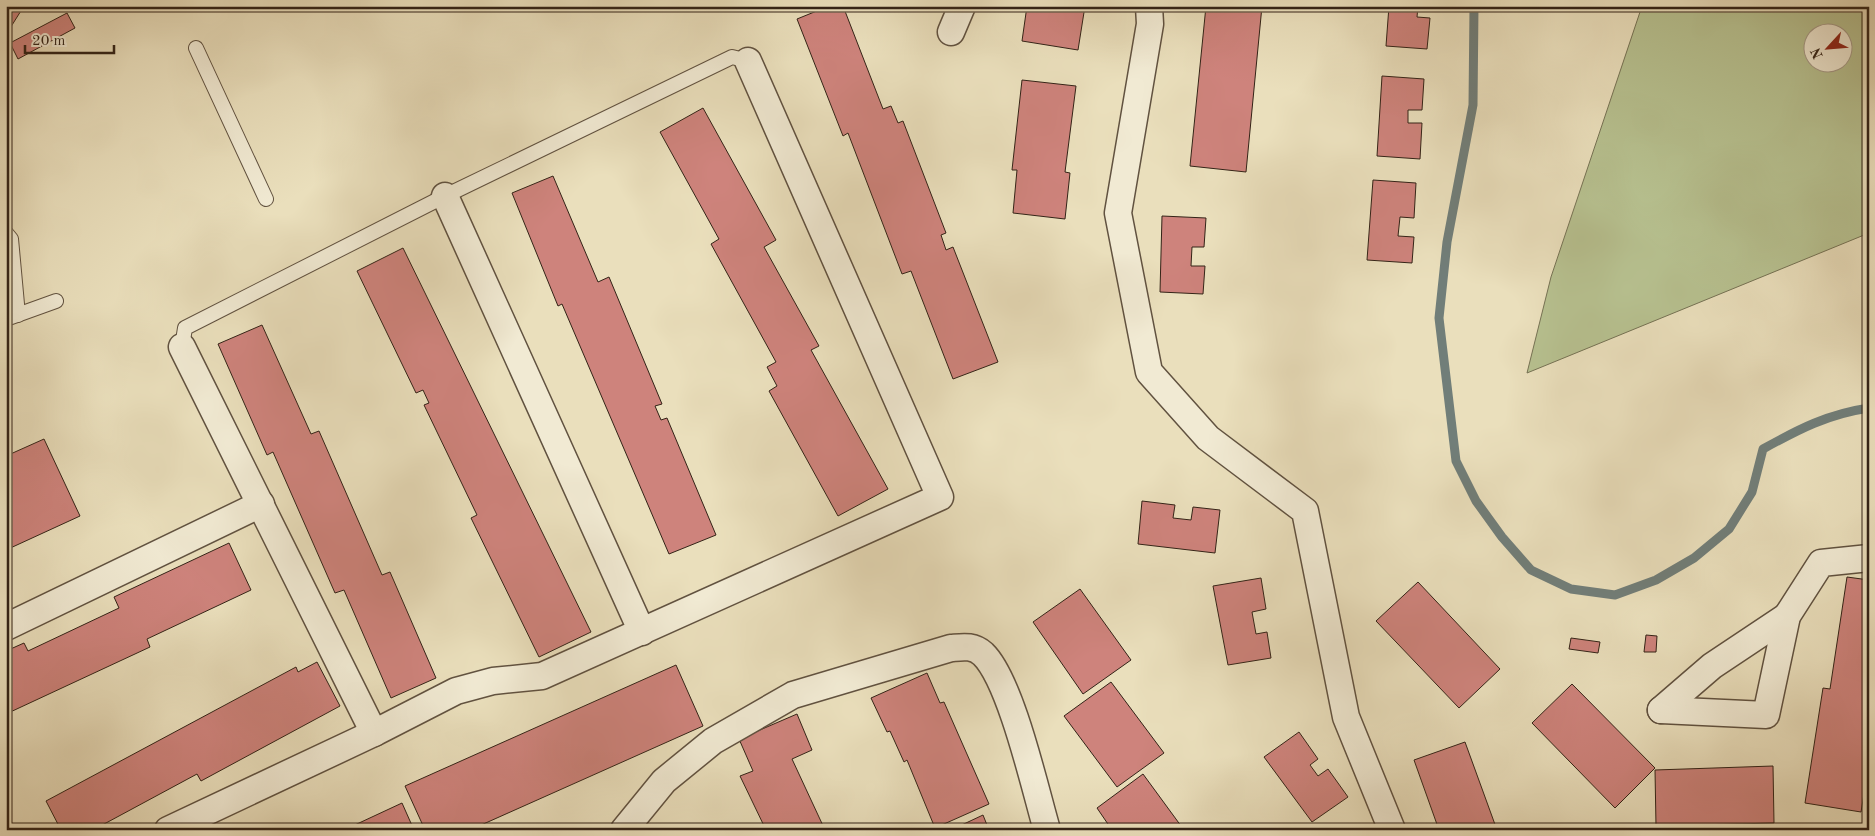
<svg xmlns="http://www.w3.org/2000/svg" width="1875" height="836" font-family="'Old Standard TT',serif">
<rect width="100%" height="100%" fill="#eadfbc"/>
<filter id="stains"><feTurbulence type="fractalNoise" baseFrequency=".004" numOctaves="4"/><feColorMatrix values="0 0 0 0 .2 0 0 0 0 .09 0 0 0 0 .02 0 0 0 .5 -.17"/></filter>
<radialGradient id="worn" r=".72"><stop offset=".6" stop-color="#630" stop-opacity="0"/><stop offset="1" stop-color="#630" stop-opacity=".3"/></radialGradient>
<!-- green -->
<path fill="#b7c190" stroke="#757254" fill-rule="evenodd" d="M1642,6H1869V233L1527,373L1551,277ZM1812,32H1842V62H1812Z"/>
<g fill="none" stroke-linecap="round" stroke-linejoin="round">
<!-- stream -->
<path stroke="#717e79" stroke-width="9" d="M1474,6L1473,105L1447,242L1439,318L1456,461L1476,501L1502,537L1531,570L1571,589L1615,595L1656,580L1694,558L1729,529L1752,492L1763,449C1799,429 1828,414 1869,408"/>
</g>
<!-- building -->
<g fill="#ce837c" stroke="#332317">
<polygon points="6,6 24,6 7,33 6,32"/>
<polygon points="829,6 843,6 883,109 891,106 898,123 903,121 946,233 941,235 946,250 953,247 998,362 953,379 911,271 902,274 848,133 843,136 797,19"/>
<polygon points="1027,6 1085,6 1078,50 1022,41"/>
<polygon points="1206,6 1262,6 1246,172 1190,166"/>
<polygon points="1389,6 1418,6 1417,17 1430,18 1427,49 1386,46"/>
<polygon points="67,13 75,28 18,59 10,43"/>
<polygon points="1382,76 1424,79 1422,110 1408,110 1408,123 1422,123 1420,159 1377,156"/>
<polygon points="1022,80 1076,86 1065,172 1070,173 1065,219 1013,213 1017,170 1012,170"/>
<polygon points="703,108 776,240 764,247 819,346 811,350 888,489 838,516 769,391 777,386 767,367 776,362 711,244 719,239 660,132"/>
<polygon points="553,176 598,282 609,277 662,404 655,406 661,420 667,418 716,535 669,554 562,304 558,306 512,193"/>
<polygon points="1373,180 1416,183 1414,218 1400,217 1398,236 1414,237 1412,263 1367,260"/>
<polygon points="1162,216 1206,218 1204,247 1192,247 1191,266 1205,266 1203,294 1160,292"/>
<polygon points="403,248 591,632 539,657 471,518 477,515 424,405 429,403 423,390 416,393 357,271"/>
<polygon points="262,325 311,434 319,431 382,575 390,572 436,678 391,698 344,590 335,593 273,452 267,455 218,344"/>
<polygon points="44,439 80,516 6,550 6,456"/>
<polygon points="1142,501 1175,505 1173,518 1191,520 1193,507 1220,510 1215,553 1138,544"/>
<polygon points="229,543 251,590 147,639 150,647 6,714 6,651 24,643 28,651 119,608 114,597"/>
<polygon points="1847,577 1869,580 1869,763 1861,812 1805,803 1823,688 1830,689"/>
<polygon points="1261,578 1266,609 1252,612 1256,634 1267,632 1271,658 1228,665 1213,586"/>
<polygon points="1418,582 1500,669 1459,708 1376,621"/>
<polygon points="1080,589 1131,660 1083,694 1033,622"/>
<polygon points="1646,635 1657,636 1656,652 1644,652"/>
<polygon points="1571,638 1600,642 1598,653 1569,649"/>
<polygon points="317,662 340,706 201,781 197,774 93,830 61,830 46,801 296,667 298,672"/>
<polygon points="676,665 703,726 470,830 425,830 405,786"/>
<polygon points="927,673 940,703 944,702 989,804 935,828 907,760 904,762 890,731 887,732 871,698"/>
<polygon points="1111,682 1164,753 1117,787 1064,716"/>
<polygon points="1572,684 1655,768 1615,808 1532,723"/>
<polygon points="797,714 812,750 792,759 825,830 766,830 740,776 753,771 739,739"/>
<polygon points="1299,732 1318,759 1310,765 1318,776 1328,769 1348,797 1312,822 1264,757"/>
<polygon points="1465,742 1497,830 1439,830 1414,760"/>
<polygon points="1773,766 1774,823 1656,826 1655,770"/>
<polygon points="1143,774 1184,830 1112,830 1097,808"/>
<polygon points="402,803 414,830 344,830"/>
<polygon points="983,815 989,830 951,830"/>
</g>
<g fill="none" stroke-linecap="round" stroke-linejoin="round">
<defs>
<g id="lane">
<polyline points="196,48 266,199"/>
<polyline points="6,233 11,239 18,315"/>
<polyline points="6,319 56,301"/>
<polyline points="182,347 185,328 445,196 732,57 748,61"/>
</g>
<g id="street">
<polyline points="1149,6 1150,24 1118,213 1149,372 1208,438 1305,511 1346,717 1392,830"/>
<polyline points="951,32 962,6"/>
<polyline points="445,196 642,632"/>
<polyline points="182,347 374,733"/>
<polyline points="6,627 261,504"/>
<polyline points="1661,710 1766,715 1787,616 1821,563 1869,558"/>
<polyline points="1661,710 1712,666 1787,616"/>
<polyline points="168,830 374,733 456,691 493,681 542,676 940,497 748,61"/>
<path d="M624,830L664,781L713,741L793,695L951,648C963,647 973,645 983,654C1011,681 1035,789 1047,830"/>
</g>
</defs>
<!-- lane casing -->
<use href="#lane" stroke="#615240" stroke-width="16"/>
<!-- street casing -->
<use href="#street" stroke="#615240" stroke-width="29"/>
<!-- lane -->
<use href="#lane" stroke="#f1ead3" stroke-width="14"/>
<!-- street -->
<use href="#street" stroke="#f1ead3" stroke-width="26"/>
</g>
<!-- margin -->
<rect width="1875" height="836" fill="none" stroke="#eadfbc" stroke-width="25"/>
<rect x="8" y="8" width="1860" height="821" fill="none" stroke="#332317" stroke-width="2.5"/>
<rect x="12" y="12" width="1850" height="811" fill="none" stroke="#332317"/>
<!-- north arrow -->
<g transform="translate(1828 48) rotate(244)"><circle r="24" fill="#f1ead3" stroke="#a59a88"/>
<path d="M0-4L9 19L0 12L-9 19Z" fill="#8f2418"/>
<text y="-8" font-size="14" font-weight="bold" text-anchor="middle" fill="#332317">N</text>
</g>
<!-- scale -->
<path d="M25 45v8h89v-8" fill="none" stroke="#332317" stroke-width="2.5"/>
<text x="32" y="45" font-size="15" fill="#332317" stroke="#f1ead3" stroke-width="4" paint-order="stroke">20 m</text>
<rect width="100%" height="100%" filter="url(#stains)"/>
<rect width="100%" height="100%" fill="url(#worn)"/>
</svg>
